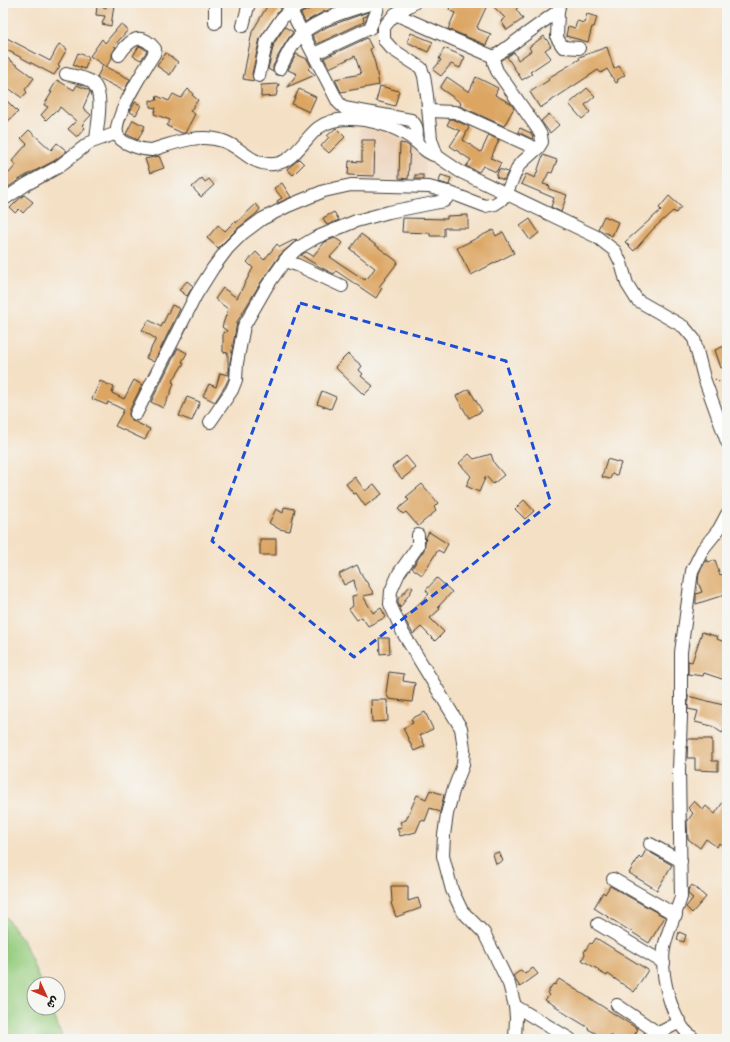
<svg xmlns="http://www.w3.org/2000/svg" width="730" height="1042" font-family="Mynerve,'Playpen Sans Arabic',sans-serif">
<rect width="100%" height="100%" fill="#f6f6f2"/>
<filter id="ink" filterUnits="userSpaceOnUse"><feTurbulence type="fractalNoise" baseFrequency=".025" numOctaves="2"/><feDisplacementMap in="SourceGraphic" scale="8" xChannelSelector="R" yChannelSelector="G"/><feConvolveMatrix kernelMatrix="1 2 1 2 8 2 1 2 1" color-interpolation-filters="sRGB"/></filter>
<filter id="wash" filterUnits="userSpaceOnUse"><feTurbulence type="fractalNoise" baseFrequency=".012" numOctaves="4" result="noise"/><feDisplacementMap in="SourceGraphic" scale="16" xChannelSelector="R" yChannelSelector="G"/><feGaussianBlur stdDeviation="0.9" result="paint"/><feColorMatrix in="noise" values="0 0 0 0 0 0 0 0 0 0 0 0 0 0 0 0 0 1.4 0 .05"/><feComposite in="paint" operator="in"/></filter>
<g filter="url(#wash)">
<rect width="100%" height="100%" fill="#f4e0c5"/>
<!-- built -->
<polygon fill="#ecd2b9" points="360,127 382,131 409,142 425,160 425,181 359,181"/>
<!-- green -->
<polygon fill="#96cc7e" stroke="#59744d" points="3,913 25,944 41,984 34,984 34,1008 51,1008 63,1039 3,1039"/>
<g id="blocks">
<!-- building -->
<g fill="#dca562">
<polygon points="269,3 276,3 280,5 281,8 260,38 252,74 254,81 243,79 252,32"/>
<polygon points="313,3 348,3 323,12 305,22 301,13 312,8"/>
<polygon points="451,3 488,3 477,27 478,27 478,29 491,34 486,45 448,29 455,13 449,10"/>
<polygon points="490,3 524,3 516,9 523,19 507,30 501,21 505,18"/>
<polygon points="107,5 114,5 111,26 102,24 105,16 96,15 97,6 106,8"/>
<polygon points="368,12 367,16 363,17 364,22 317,44 312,35 329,26"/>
<polygon points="587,14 597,17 594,27 592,27 588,42 566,36 568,26 575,28 577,21 584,23"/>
<polygon points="121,24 128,30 114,46 116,47 112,54 112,58 106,67 130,79 124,91 97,77 103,65 106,67 90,56 102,39 105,43"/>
<polygon points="285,27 293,32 286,42 278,56 273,66 273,72 268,69 274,43"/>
<polygon points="411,33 433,42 428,52 407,42"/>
<polygon points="3,36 50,61 59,44 67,49 58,65 60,66 54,75 3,48"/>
<polygon points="544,36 551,46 545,50 551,58 530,72 532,74 522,80 507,57 514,52 518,60 531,51 529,47"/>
<polygon points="367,38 372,48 370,49 375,63 379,85 341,92 335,79 361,74 355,56 329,68 324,58"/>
<polygon points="139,46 142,47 147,51 141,60 133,56"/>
<polygon points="607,47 614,69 619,66 625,75 617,80 618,82 616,83 607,69 601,73 598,70 540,108 530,92 549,80 548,78 580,59 579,57"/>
<polygon points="444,48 465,57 460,68 451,64 441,76 433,70 441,60 439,59"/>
<polygon points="78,53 89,57 85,69 73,65"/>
<polygon points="166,53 178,62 170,75 157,66"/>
<polygon points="296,54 307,59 311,66 308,69 315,75 287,87 297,74 288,70"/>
<polygon points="7,58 34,78 25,90 27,92 22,98 3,84 3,80 6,77 3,75 3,63"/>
<polygon points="447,77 469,92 476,77 498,88 495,95 510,103 514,108 504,126 460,106 461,103 440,88"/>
<polygon points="57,80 74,90 77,85 89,90 90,92 83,108 91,115 82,125 85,128 77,137 68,129 76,121 60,107 57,112 55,111 46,120 41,115 48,107 44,105 52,92 50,92"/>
<polygon points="279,84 276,96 261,97 261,85"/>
<polygon points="380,86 399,91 395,106 376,101"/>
<polygon points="587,88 595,96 585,105 590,112 582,119 569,104"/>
<polygon points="188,89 193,93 192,95 198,100 190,111 195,114 185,133 182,133 167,126 170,120 154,114 156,108 150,107 150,100 156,101 157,96 169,101 173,94 181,98"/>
<polygon points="299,89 316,97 309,112 292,104"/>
<polygon points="7,101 18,112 6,123 3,120 3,106"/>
<polygon points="135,102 141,105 136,115 130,112"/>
<polygon points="549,114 559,125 550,133 541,121"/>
<polygon points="450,119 453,119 469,127 463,140 481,152 489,135 499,140 491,158 501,163 496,172 483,166 479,172 466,166 471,160 450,146 460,131 447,125"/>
<polygon points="133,120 145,126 138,140 126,134"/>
<polygon points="336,128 345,137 329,153 321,146 329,137 327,136"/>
<polygon points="520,128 531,133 533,137 532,139 518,132"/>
<polygon points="29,130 51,150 57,143 67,151 54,161 23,177 7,188 3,185 3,180 16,165 12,161 27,144 21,138"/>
<polygon points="362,140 375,140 374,176 348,175 349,161 362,162"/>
<polygon points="400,143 406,144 410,147 408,179 399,178"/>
<polygon points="543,155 557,160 552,173 549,172 543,184 550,186 549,189 567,195 561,212 551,207 554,198 521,184 526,174 535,178"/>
<polygon points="159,156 164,168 150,173 145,159"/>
<polygon points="299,159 304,164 293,175 287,169"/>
<polygon points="499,169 508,172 504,180 496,177"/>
<rect x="415" y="175" width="8" height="4"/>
<polygon points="441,175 451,178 449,185 439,182"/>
<polygon points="202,178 205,182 209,179 214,185 201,197 192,187"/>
<polygon points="282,183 291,197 278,203 277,201 282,198 274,188"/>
<polygon points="24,195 33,202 23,213 19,209 15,213 10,208 19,199"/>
<polygon points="669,196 681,207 676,213 673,211 653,229 634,251 625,242 661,210 659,208"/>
<polygon points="256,204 260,209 257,213 237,229 218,248 207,238 218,225 225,231 235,221 236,223"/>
<polygon points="334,212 339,220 327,225 323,218"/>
<polygon points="468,215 468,228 444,228 444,236 430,236 430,233 402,232 403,218 447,219 447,216"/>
<polygon points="604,216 618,222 612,236 598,229"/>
<polygon points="530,219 539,233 530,240 520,226"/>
<polygon points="493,230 496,236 503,232 514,253 471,275 457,248"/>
<polygon points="361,234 398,262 379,287 382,288 376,298 336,271 334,274 318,266 301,255 306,252 313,256 325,242 335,238 343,243 330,257 365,280 366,278 367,279 375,268 350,249"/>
<polygon points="296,239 297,240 280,255 261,282 237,322 230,362 229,378 225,386 215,402 203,396 209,384 216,387 220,373 228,375 228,353 223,352 223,332 225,333 227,331 222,327 228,309 215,299 223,288 237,298 253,268 247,262 256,252 264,260 277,244 280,247"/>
<polygon points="187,281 193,286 187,296 179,290"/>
<polygon points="172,305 180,309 154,362 146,358 156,339 142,330 149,320 161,327"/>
<polygon points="727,345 727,366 721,368 715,350"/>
<polygon points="178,348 187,353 182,362 184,363 172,382 174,383 171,392 163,408 151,402"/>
<polygon points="348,354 362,366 359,370 363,374 361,376 373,386 364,395 335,367"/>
<polygon points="134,380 142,385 129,411 129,415 133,421 150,429 145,440 115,426 124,410 108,402 107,405 92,399 100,381 114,387 112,393 124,399"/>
<polygon points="469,389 482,411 469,418 456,396"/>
<polygon points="322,391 336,397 331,409 317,404"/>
<polygon points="187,397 200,402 192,421 179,416"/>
<polygon points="469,454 474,459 491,454 494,463 504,475 493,484 486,476 479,492 466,486 471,476 459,463"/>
<polygon points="406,456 416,468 402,479 392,467"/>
<polygon points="607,459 621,463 617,475 612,474 610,479 602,477"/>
<polygon points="355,477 365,491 374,484 382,494 365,506 356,493 354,494 346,484"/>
<polygon points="422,484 438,503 434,507 436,511 418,526 406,512 403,514 398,509 409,500 406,497"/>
<polygon points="524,500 534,511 525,519 515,509"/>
<polygon points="284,507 295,509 290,531 279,529 269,523 276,509 283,513"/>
<polygon points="429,532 448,544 443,553 438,550 422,575 412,568 424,550 426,537"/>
<rect x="260" y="539" width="16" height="16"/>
<polygon points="707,559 708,562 715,560 720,575 724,574 727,581 727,594 696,604 696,594 702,592 698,582 699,573"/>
<polygon points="357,565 365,581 366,581 374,594 363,596 373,613 381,608 386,617 368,626 362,617 357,620 349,609 353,606 352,596 357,595 354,580 344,585 339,574"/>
<polygon points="437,578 452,592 438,607 440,609 430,618 444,632 435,641 421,627 413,634 404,618 429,594 426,590"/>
<polygon points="410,586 413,588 400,608 398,603 398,599"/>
<polygon points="702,632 718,637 717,639 727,643 727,675 725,680 704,673 703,676 688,674 688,661 692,662"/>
<polygon points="379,638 389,638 390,653 380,654"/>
<polygon points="389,672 404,674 403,681 415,683 412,702 389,699 386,693"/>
<polygon points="688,696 727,706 727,726 722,733 712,726 695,722 698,711 688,709"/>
<polygon points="371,700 387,700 388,721 372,722"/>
<polygon points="425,712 433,729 420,735 425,746 414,751 403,728 413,723 411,719"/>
<polygon points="688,739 712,739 712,761 718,761 718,771 695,770 695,758 687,758"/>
<polygon points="430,790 444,795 440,812 430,808 425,821 421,820 416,832 400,836 397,828 402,827 400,822 406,820 417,795 426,799"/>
<polygon points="727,796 727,850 719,843 717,847 706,839 700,848 688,839 687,822 693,813 688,808 694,801 703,810 706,806 715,814"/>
<polygon points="646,850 672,865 657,890 629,873 639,857 641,859"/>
<polygon points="499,852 503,861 496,864 493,854"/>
<polygon points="692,885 706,897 692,913 686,907 693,898 688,894 688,890"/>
<polygon points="391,886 408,886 408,901 418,898 421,908 396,917 391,903 392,902"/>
<polygon points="610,886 665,917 649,943 594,908 603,892 605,894"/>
<polygon points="679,932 686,935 684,942 677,940"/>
<polygon points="596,938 648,970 634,992 608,974 607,976 598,971 599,970 582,960 585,954 584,952 590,943 592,944"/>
<polygon points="533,968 538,974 520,987 513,976 521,970 525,974"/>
<polygon points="559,979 638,1029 632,1039 617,1039 610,1035 608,1039 606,1039 588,1029 589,1028 561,1011 562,1010 545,1000 549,995 547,993 553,984 555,985"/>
</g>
</g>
</g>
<g filter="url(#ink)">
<use href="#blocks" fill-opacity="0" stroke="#3c3935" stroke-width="1"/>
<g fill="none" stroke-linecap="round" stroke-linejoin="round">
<defs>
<g id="minor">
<path d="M287,3L338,102L344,108L411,120C419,127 417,132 416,142"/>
<polyline points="414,3 395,14 384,27 384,40 392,49 421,68 424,76 427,96 431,139 437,156 459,171 597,237 615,251 621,263 627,284 637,300 684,327 694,339 704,378 727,442"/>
<polyline points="558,11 557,38 563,47 579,48"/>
<polyline points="395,14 494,57"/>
<polyline points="215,23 215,3"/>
<polyline points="243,26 249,3"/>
<polyline points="314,54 370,28 377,11 378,3"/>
<path d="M119,55C130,39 141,31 155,49L154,54C145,68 113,118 117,134C120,144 143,150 152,150C174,143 199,133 223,141C242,147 251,166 274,164C294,162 304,139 318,128C341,110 388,122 410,137C419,143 426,154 437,156"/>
<path d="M280,69C286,57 292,43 302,34C317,19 353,9 373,3"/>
<path d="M66,74C73,76 83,77 90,81C106,90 97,125 96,140"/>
<polyline points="259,76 267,40 282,18 290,10 306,3"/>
<polyline points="429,111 455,112 537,149"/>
<polyline points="3,200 27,184 58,167 89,143 117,133"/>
<polyline points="285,261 297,265 342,286"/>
<polyline points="136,414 196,295 213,268 228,248 242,234 262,219 288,206 324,191 351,185 429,187 448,192 485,206 495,204 501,200 506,194 519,165 539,147 542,142 541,135 537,128 497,71 494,63 494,57 558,11 559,7 558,3"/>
<polyline points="210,422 232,390 236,380 237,363 244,326 267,286 286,259 298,248 315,238 356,221 389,212 444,201 447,198 448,192"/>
<polyline points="418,535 418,546 399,573 391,591 390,604 403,633 461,728 464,749 463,765 453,791 447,814 444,835 443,856 452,890 462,911 484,933 509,984 515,1006 516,1018 515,1039"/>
<polyline points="650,844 681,861"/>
<polyline points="613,879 676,915"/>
<polyline points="598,924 664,963"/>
<polyline points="617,1005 658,1033"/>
<polyline points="515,1006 570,1039"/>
<polyline points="647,1039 680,1022"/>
<path d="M694,1039C691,1036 686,1032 683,1028C668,1007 658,965 666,940C670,925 677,911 681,897L679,770L681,716V652L692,571L703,549L719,529L727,514"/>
</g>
</defs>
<!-- minor casing -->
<use href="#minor" stroke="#3c3935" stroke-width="14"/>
<!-- path -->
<g stroke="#3c3935" stroke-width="1.5" stroke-dasharray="1 3" stroke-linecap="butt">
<polyline points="3,15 5,3"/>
<polyline points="715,379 719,382 727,381"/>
</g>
<!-- minor -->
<use href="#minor" stroke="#fff" stroke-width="12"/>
</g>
</g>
<!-- marked area -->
<path fill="none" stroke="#1d4ed8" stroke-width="3" stroke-dasharray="8 5" stroke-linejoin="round" d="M300,303L506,361L551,503L354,657L212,541Z"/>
<!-- margin -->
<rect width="730" height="1042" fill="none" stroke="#f6f6f2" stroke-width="16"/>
<!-- north arrow -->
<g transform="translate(46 996) rotate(134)"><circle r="19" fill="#f6f6f2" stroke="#9f9f9c"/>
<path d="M0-3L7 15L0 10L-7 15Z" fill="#c8321e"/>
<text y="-6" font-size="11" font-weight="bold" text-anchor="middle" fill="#1c1c1c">ش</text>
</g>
</svg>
